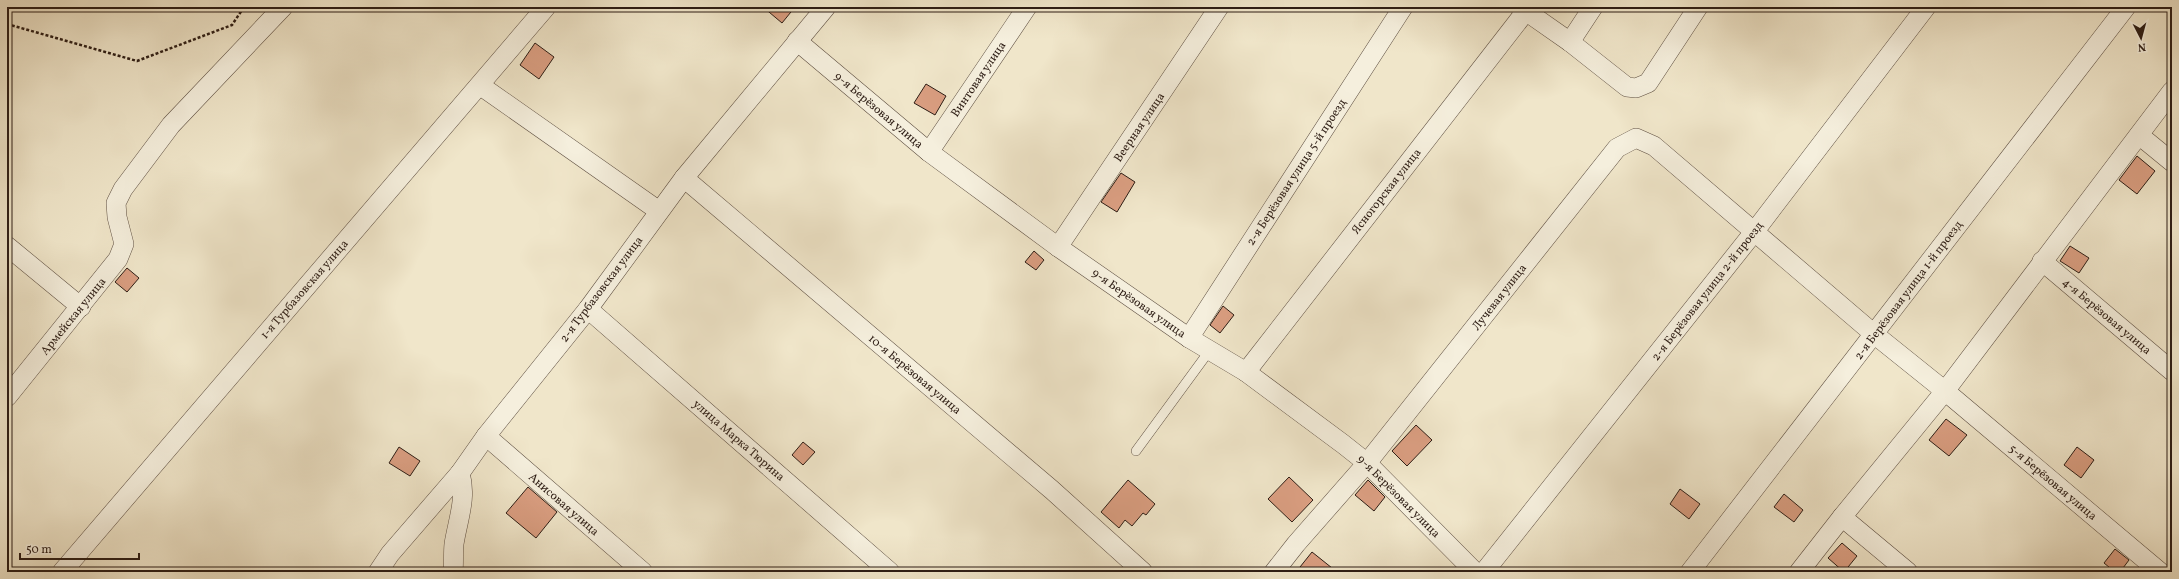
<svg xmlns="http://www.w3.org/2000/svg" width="2179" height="579" font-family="Vollkorn,serif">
<rect width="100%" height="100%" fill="#f0e6ca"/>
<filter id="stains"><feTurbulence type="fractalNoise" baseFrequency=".005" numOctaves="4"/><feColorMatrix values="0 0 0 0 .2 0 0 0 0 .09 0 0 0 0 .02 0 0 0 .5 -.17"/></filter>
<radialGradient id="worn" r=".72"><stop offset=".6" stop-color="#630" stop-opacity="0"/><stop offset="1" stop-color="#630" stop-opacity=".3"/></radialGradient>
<!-- building -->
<g fill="#da9e81" stroke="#2d1d15">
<polygon points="763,7 795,7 782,23"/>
<polygon points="535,43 554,57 539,79 520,65"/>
<polygon points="926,84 946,96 935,115 914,103"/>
<polygon points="2137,156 2155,171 2137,194 2119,180"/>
<polygon points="1121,173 1135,182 1117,212 1101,202"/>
<polygon points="2070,246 2089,258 2079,273 2060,261"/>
<polygon points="1034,251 1044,260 1036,270 1025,262"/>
<polygon points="127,268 139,278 127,292 115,282"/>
<polygon points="1223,306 1234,315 1220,333 1210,325"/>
<polygon points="1946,419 1967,435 1949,456 1929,440"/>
<polygon points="1416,425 1432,440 1407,466 1392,451"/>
<polygon points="803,442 815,452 803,465 792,455"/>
<polygon points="399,447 420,461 410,476 389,463"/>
<polygon points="2077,447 2094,460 2081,478 2064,465"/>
<polygon points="1289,477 1313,500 1292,522 1268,499"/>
<polygon points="1128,480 1155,504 1146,515 1143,513 1132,526 1125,520 1119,528 1101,512"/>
<polygon points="1368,480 1385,497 1374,511 1355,495"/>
<polygon points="528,487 557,512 536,538 506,513"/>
<polygon points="1680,489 1700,504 1689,519 1670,504"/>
<polygon points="1784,494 1803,510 1794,522 1774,507"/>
<polygon points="1842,543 1857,556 1844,572 1828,558"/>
<polygon points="2115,549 2129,560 2120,572 2115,572 2104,563"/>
<polygon points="1312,552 1337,572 1296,572"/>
</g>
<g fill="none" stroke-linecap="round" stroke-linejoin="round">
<defs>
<polyline id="lane" points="1136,451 1210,350"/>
<g id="street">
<polyline points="1520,7 1570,42 1627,87 1636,88 1648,83 1698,7"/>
<polyline points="797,41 929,152 1058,247 1189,338 1246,372 1343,444 1367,463 1475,572"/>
<polyline points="1570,42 1593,7"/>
<polyline points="481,86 659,211"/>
<polyline points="2139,135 2172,162"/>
<polyline points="929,152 1027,7"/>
<polyline points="684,178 1052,490 1143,572"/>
<polyline points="7,246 81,307"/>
<polyline points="1058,247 1219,7"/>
<polyline points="2042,261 2172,371"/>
<polyline points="588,309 890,572"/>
<polyline points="1189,338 1403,7"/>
<polyline points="1246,372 1526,11"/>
<polyline points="7,397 118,259 124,244 117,217 116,203 123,189 171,125 283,7"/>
<polyline points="486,436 643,572"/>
<polyline points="1842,517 1908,572"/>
<polyline points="62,572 546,7"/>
<polyline points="378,572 390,554 460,473 486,436 588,309 684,178 826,7"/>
<path d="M453,572C454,563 453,553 454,544C458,519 467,498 460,473"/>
<polyline points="1274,572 1296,544 1367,463 1617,148 1636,138 1654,146 1874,334 1945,391 2160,572"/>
<polyline points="1484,572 1754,232 1926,7"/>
<polyline points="1690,572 2126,7"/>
<polyline points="1799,572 1842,517 1945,391 2172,91"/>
</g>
</defs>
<!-- lane casing -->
<use href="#lane" stroke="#5e4f42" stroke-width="10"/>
<!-- street casing -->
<use href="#street" stroke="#5e4f42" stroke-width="20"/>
<!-- path -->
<polyline stroke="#2d1d15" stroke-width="2.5" stroke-dasharray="3 2" stroke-linecap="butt" points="7,24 137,61 232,25 244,7"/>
<!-- lane -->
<use href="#lane" stroke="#f5efdd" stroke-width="9"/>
<!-- street -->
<use href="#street" stroke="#f5efdd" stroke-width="19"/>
</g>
<g text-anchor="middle" stroke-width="3" stroke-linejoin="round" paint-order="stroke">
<!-- street labels -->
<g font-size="12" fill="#2d1d15" stroke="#f5efdd">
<text transform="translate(978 79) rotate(-56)" y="4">Винтовая улица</text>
<text transform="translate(879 110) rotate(40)" y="4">9-я Берёзовая улица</text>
<text transform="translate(1139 127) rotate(-56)" y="4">Веерная улица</text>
<text transform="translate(1296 172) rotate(-57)" y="4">2-я Берёзовая улица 5-й проезд</text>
<text transform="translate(1386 191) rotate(-52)" y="4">Ясногорская улица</text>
<text transform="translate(304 289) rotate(-49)" y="4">1-я Турбазовская улица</text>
<text transform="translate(601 289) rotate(-53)" y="4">2-я Турбазовская улица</text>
<text transform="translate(1908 290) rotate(-53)" y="4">2-я Берёзовая улица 1-й проезд</text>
<text transform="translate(1707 291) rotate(-52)" y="4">2-я Берёзовая улица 2-й проезд</text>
<text transform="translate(1499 297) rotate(-52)" y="4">Лучевая улица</text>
<text transform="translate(1139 303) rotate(35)" y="4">9-я Берёзовая улица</text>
<text transform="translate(73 316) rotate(-51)" y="4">Армейская улица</text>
<text transform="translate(2107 316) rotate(40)" y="4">4-я Берёзовая улица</text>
<text transform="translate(915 374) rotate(40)" y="4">10-я Берёзовая улица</text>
<text transform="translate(739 440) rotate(41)" y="4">улица Марка Тюрина</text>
<text transform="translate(2053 482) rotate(40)" y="4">5-я Берёзовая улица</text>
<text transform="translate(1399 496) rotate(45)" y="4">9-я Берёзовая улица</text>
<text transform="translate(564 504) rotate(41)" y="4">Анисовая улица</text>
</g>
</g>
<!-- margin -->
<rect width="2179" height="579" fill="none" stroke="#f0e6ca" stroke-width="24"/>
<rect x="8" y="8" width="2163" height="563" fill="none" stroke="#2d1d15" stroke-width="2"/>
<rect x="12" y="12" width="2155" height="555" fill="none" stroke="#2d1d15"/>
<!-- north arrow -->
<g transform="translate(2141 38) rotate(174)" stroke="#f5efdd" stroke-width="3" paint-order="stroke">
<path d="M0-3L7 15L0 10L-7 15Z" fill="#2d1d15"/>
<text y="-6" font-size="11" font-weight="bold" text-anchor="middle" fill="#2d1d15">N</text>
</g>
<!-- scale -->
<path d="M20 553v6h119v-6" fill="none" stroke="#2d1d15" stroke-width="2"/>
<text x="26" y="553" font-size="12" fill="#2d1d15" stroke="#f5efdd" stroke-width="3" paint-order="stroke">50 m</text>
<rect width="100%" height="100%" filter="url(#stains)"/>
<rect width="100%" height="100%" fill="url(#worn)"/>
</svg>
